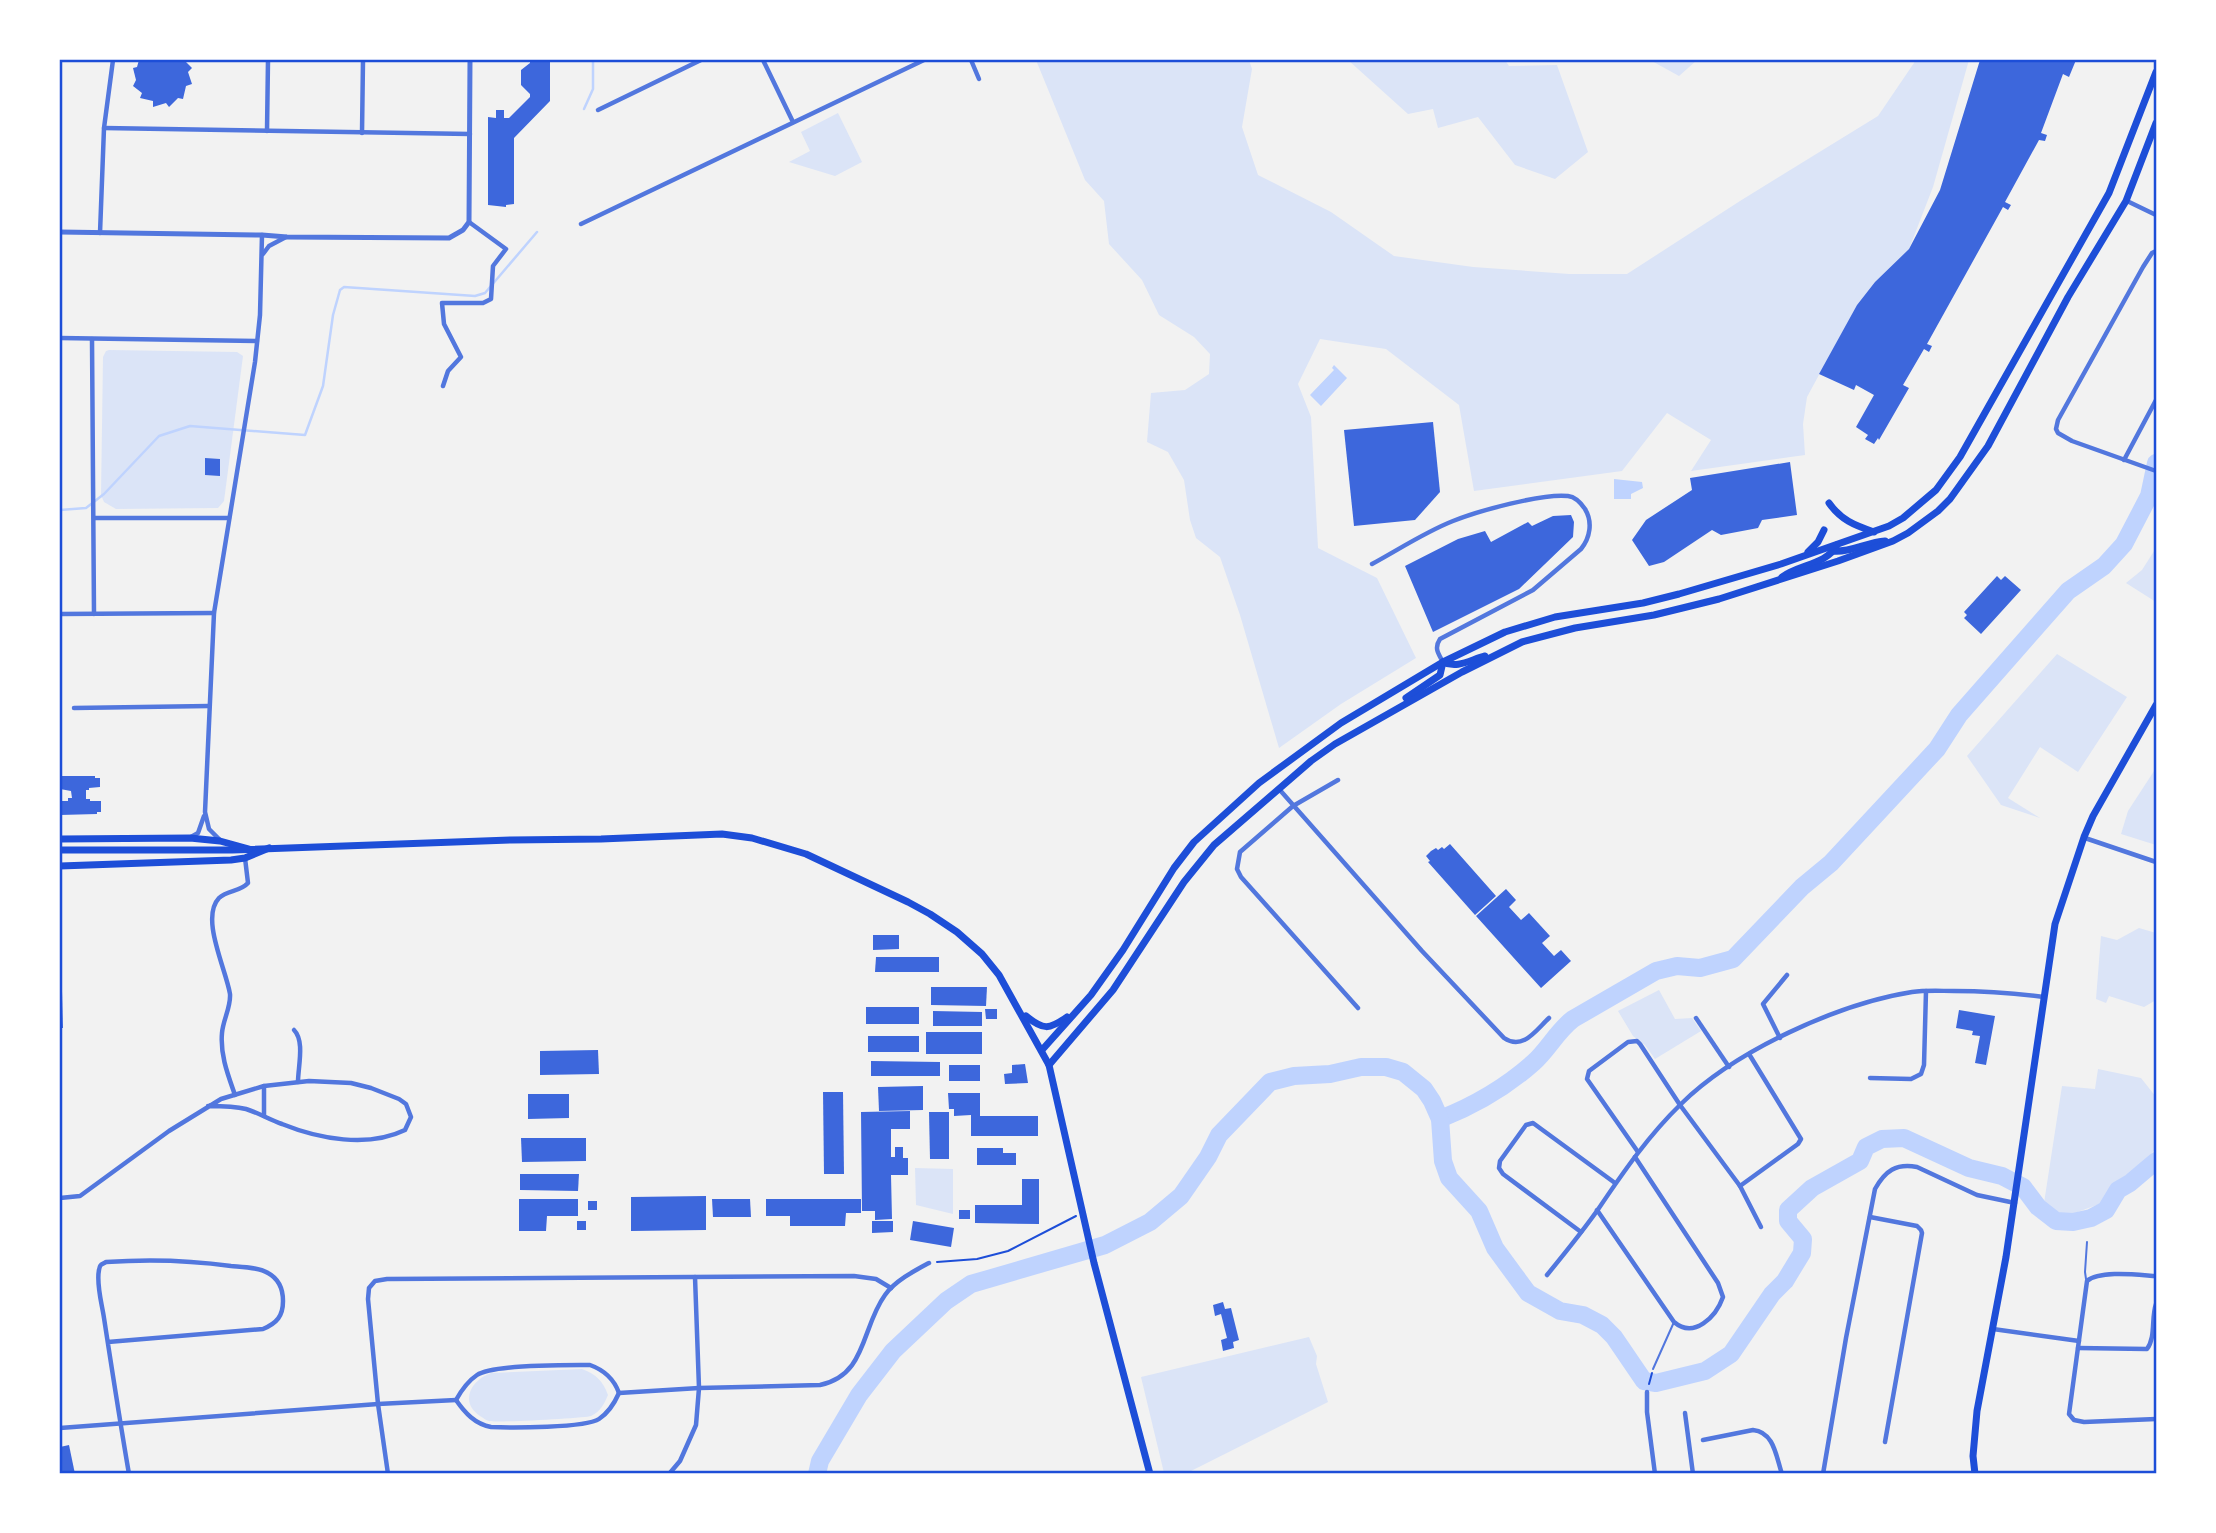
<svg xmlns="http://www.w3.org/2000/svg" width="2216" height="1533" font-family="'Varela Round',sans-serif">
<rect width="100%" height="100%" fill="#f2f2f2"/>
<!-- green -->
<g fill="#dbe4f7">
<polygon points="1036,60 1249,60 1252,69 1242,127 1258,175 1331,212 1394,256 1473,267 1569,274 1627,274 1740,201 1878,116 1916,60 1969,60 1933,187 1909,249 1875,282 1857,305 1807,397 1803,424 1805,455 1691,471 1711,440 1667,413 1622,471 1474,491 1459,405 1386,349 1320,339 1298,384 1311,417 1318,548 1377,578 1416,658 1341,704 1279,748 1240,615 1220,557 1196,538 1190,520 1184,480 1168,452 1147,442 1151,393 1185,390 1209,374 1210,354 1194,337 1159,315 1142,280 1109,244 1104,201 1085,180"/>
<polygon points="1348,60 1505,60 1509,66 1557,65 1588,152 1555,179 1515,165 1478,117 1438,128 1433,109 1408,114"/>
<polygon points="1650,60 1697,60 1679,76"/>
<polygon points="838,113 862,162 835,176 789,162 810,151 801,132"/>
<polygon points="109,350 237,352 243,356 224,501 218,508 116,509 104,502 101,495 103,357 106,351"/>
<polygon points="2156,548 2156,602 2126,583 2142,570"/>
<polygon points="2057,654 2127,697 2078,772 2040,747 2008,798 2040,818 2001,805 1967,756"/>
<polygon points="2156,768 2156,845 2121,834 2128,811"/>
<polygon points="2139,928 2156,933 2156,1000 2144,1007 2109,996 2106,1003 2096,999 2101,936 2117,940"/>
<polygon points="1659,990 1675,1019 1692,1018 1701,1031 1655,1059 1645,1045 1633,1036 1618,1011"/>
<polygon points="2098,1069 2141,1078 2156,1097 2156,1149 2131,1172 2111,1185 2102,1203 2075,1213 2058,1214 2044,1203 2062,1086 2095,1089"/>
<polygon points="915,1168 953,1169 953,1214 916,1205"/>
<polygon points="1309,1337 1317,1356 1316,1364 1328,1402 1187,1473 1164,1473 1141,1377"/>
<path d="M582,1369C596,1374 603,1381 608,1395C604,1404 601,1411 591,1416C586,1418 497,1423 489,1421C487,1421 482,1417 480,1416C459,1402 471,1380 491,1373Z"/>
</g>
<!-- water -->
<g fill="#bfd3fe">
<polygon points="1334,365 1347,378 1321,406 1310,395 1334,370 1332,368"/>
<polygon points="1614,479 1642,482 1643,488 1631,494 1631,499 1614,499"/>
</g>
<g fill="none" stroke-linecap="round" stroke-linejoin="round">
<!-- stream -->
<g stroke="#bfd3fe" stroke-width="2.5">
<polyline points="584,109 593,89 593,60"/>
<polyline points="60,510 86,508 104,494 159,436 190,426 305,435 323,386 333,315 340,290 344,287 475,296 485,293 537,232"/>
</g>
<!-- river -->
<g stroke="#bfd3fe" stroke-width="18">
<path d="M1440,1119C1473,1106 1506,1087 1533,1063C1548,1050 1557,1031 1573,1019L1656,971L1677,966L1700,968L1733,959L1802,887L1831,863L1937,749L1959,715L2068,591L2104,566L2124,544L2149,496L2156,463"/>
<polyline points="817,1474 820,1461 859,1395 893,1351 946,1301 971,1284 1105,1245 1150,1222 1181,1196 1208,1157 1219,1135 1270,1082 1294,1076 1330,1074 1361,1067 1386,1067 1403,1072 1424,1089 1432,1101 1440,1119 1443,1161 1449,1178 1479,1211 1495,1248 1514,1274 1528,1293 1560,1311 1583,1315 1602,1325 1614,1337 1644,1381 1656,1383 1705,1371 1731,1354 1772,1294 1785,1281 1802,1253 1803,1239 1788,1221 1788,1210 1812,1188 1860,1161 1866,1147 1882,1139 1904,1138 1969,1168 2002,1176 2023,1187 2038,1207 2056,1221 2073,1222 2091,1218 2106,1210 2118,1190 2130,1183 2156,1161"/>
</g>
</g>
<!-- building -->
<g fill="#3d67dc">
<polygon points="139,60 184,60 192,68 188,72 192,84 186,86 183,99 178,98 169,107 166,103 153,107 153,101 140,98 142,93 133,86 136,80 133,68 137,67"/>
<polygon points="530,60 550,60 550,101 514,138 514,204 506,205 506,207 488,205 488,117 496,118 496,110 504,110 504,118 509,118 530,97 530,94 521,85 521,70 530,63"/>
<polygon points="1980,60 2076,60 2069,77 2063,74 2041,133 2047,135 2045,141 2039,140 2005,202 2011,205 2008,210 2003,207 1927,344 1932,346 1929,352 1924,349 1903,385 1909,388 1879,440 1878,438 1874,444 1865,439 1868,435 1856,427 1874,395 1856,385 1854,390 1819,374 1857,305 1875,282 1909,249 1940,190"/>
<polygon points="1433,422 1440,492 1415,520 1354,526 1344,430"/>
<polygon points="205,458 220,459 220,476 205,475"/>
<polygon points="1790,462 1797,515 1762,520 1758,528 1721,535 1712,530 1664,562 1649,566 1632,540 1646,520 1692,490 1690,478"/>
<polygon points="1571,515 1574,522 1573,537 1519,589 1433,632 1405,566 1458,539 1485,531 1491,542 1528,522 1532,526 1553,516"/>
<polygon points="1997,576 2001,580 2005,576 2021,590 1981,634 1964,618 1967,615 1964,612"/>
<polygon points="61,776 95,776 95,778 100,778 100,787 89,788 89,790 86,790 86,799 90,799 90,801 101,801 101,812 97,812 97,814 60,815 60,801 68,801 68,798 72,798 71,791 60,789"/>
<polygon points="1450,844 1496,896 1475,915 1428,862 1430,861 1426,856 1431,851 1436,848 1438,850 1442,847 1444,849"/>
<polygon points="1506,889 1516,900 1509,907 1521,920 1529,913 1550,936 1542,943 1554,956 1561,950 1571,961 1541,988 1476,916"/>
<polygon points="873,935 899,935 899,949 873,950"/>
<polygon points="876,957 939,957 939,972 875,972"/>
<polygon points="931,987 987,987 986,1006 931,1005"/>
<polygon points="60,991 62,991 63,1028 60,1028"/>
<rect x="866" y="1007" width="53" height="17"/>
<polygon points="985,1009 997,1009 997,1019 986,1019"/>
<polygon points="1959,1010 1995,1016 1986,1065 1975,1063 1980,1036 1972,1035 1973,1031 1956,1028"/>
<polygon points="933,1011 982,1012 982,1026 933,1026"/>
<rect x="926" y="1032" width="56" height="22"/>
<rect x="868" y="1036" width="51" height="16"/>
<polygon points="598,1050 599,1074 540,1075 540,1051"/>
<polygon points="871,1061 940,1062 940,1076 871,1076"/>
<polygon points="1025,1064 1028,1083 1005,1084 1004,1074 1012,1073 1012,1065"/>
<rect x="949" y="1065" width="31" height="16"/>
<polygon points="923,1086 923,1110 879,1111 878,1087"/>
<polygon points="823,1092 843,1092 844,1174 824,1174"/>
<polygon points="948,1093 980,1093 980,1116 1038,1116 1038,1136 971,1136 971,1115 954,1116 954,1109 949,1109"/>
<polygon points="528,1094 569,1094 569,1118 528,1119"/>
<polygon points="910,1111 910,1129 891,1129 891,1157 895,1157 895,1147 903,1147 903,1158 908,1158 908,1175 891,1175 892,1219 875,1220 875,1211 862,1211 861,1112"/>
<polygon points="929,1112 949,1112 949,1159 930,1159"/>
<polygon points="521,1138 586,1138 586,1161 522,1162"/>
<polygon points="977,1148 1003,1148 1003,1153 1016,1153 1016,1165 977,1165"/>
<polygon points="520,1174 579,1174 578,1191 520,1190"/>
<polygon points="1022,1179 1039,1179 1039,1224 975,1223 975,1205 1022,1205"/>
<polygon points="706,1196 706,1230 631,1231 631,1197"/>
<polygon points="519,1199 578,1199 578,1216 547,1216 546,1231 519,1231"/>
<polygon points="712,1199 750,1199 751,1217 713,1217"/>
<polygon points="766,1199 861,1199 861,1213 846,1213 845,1226 790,1226 790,1216 766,1216"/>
<rect x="588" y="1201" width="9" height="9"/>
<rect x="959" y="1210" width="11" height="9"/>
<rect x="577" y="1221" width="9" height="9"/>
<polygon points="872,1221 893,1221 893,1232 872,1233"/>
<polygon points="913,1221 954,1228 951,1247 910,1240"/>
<polygon points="1223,1302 1225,1309 1231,1308 1239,1340 1233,1342 1234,1348 1223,1351 1221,1340 1227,1338 1221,1314 1215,1316 1213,1305"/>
<polygon points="69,1445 75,1474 60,1474 60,1447"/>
</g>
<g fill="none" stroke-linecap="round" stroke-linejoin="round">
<!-- path -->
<g stroke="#1d4ed8" stroke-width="2">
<polyline points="937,1262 977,1259 1008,1251 1076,1216"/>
<polyline points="1649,1384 1652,1373"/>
</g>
<!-- service -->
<g stroke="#5277de" stroke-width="2">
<polyline points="2086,1279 2085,1272 2087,1242"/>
<polyline points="1653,1369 1674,1322"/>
</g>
<!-- minor -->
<g stroke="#5277de" stroke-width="4.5">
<polyline points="763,60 793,122"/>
<polyline points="971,60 979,79"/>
<polyline points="598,110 701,60"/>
<polyline points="104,128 470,134"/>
<polyline points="267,131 268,60"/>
<polyline points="362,133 363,60"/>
<polyline points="2127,201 2156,215"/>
<polyline points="581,224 924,60"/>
<polyline points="100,233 104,128 113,60"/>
<polyline points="2156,251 2152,253 2143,267 2058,420 2056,429 2058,433 2072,441 2156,471"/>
<polyline points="263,254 269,246 286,237"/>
<polyline points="60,338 257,341"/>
<polyline points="92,339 94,614"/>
<polyline points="443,386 448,371 461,357 444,324 442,303 483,303 491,299 493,266 506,249 469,222"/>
<polyline points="2124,460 2156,400"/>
<polyline points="94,518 229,518"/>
<path d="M1372,564C1398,550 1425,532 1453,521C1478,511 1543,493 1568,496C1576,497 1581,503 1585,509C1593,522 1590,538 1581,549L1533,590L1440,639C1434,648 1438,653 1443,662"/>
<polyline points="60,614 214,613"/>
<polyline points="74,708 209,706"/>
<polyline points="1338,780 1293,806 1240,852 1237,869 1241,877 1358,1008"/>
<path d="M1279,789L1422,951L1504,1038C1523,1051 1536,1030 1549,1018"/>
<polyline points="191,837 198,833 204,816"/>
<polyline points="2085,838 2156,862"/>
<polyline points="220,840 209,829 205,812 214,613 255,362 260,315 262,235"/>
<polyline points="1696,1018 1729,1067"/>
<path d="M294,1030C305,1041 298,1067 298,1082"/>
<polyline points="1780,1038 1763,1004 1787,975"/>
<polyline points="1870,1078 1911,1079 1921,1074 1924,1065 1926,991"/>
<path d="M235,1095C228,1075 220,1055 222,1033C223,1020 231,1007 230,994C226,969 200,918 219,898C227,890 240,892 248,883L245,858"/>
<polyline points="264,1116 264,1086"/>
<polyline points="1638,1152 1587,1079 1589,1071 1628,1042 1637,1041 1640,1044 1680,1105 1740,1186 1761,1227"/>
<polyline points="1740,1186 1798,1144 1801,1139 1749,1054"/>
<path d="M60,1198L80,1196L169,1131L221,1099L264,1086L309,1081L351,1083L371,1088L399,1099L406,1104L411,1117L405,1130C368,1148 319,1139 282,1124C270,1120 259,1113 246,1109C234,1106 221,1106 208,1106"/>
<path d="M1597,1210L1674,1322C1694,1339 1716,1317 1723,1297L1718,1283L1635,1157"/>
<polyline points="1870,1217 1917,1226 1921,1230 1922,1233 1885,1442"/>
<polyline points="1581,1232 1503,1174 1499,1168 1500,1161 1526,1125 1533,1123 1615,1183"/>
<path d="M1547,1275C1565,1253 1583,1231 1599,1208C1624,1171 1649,1135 1681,1104C1735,1051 1837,1004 1912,992C1926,990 1940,991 1954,991C1984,991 2014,993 2044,997"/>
<path d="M2156,1276C2139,1275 2100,1270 2087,1281L2069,1414L2074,1420L2084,1422L2156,1419"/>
<polyline points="1993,1329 2079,1341"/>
<path d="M108,1342L263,1329C277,1323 283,1316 283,1301C283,1289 279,1279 268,1273C258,1267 243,1267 231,1266C188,1260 149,1259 106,1262C101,1265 100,1264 99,1270C96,1284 102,1304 104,1318C112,1370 120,1422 129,1474"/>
<path d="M2078,1348L2147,1349C2156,1337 2151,1318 2156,1304"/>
<polyline points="1647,1392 1647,1412 1655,1474"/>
<path d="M619,1393L699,1388L820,1385C867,1375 861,1328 885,1295C895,1281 914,1271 929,1263"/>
<path d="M456,1400C461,1391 468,1381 477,1375C493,1364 567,1365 590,1365C604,1370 614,1379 619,1393"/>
<path d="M456,1400C465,1413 475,1424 491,1427C510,1428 586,1428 599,1419C608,1413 615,1402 619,1393"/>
<polyline points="1685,1413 1693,1474"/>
<polyline points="60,1428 378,1404 456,1400"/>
<path d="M1703,1440L1753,1430C1774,1432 1776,1456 1782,1474"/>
<polyline points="388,1474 378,1404 368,1299 369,1288 375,1281 387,1279 854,1276 876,1279 891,1288"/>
<polyline points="669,1474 680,1461 696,1425 699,1388 695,1277"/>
<path d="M1823,1474L1846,1338L1875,1189C1885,1171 1896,1163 1917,1167L1977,1195L2015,1203"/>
</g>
<!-- tertiary -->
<polyline stroke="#5277de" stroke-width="5" points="60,232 262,235 287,237 449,238 463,230 469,222 470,60"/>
<!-- primary -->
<g stroke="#1d4ed8" stroke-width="7">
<path d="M1829,503C1841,520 1854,525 1874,532"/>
<path d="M1832,551C1850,553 1867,542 1885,541"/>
<polyline points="1808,552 1818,542 1824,530"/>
<path d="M1782,577C1800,564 1826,565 1837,545"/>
<path d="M1443,662C1457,669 1470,660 1485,656"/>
<polyline points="1406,698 1440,675 1443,662"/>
<polyline points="60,850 232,850 511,840 601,839 722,834 752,838 806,854 908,902 930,914 957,932 982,954 999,975 1049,1065 1094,1263 1150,1474"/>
<path d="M1026,1016C1043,1030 1049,1030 1067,1017"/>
<polyline points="1042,1050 1091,995 1123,950 1174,868 1194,842 1259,783 1341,723 1443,662 1505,632 1555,617 1643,603 1679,594 1781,564 1889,526 1903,518 1936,490 1960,457 2109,193 2156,72"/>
<polyline points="1049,1065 1113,990 1184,882 1214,845 1311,761 1335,744 1462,672 1522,642 1575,628 1654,615 1719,599 1838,561 1893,541 1908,533 1938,511 1950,499 1988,446 2068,297 2126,201 2156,123"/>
<polyline points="1975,1474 1973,1456 1977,1411 2006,1257 2055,924 2084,837 2093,816 2156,705"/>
</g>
<!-- trunk -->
<g stroke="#1d4ed8" stroke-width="7">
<polyline points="60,839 190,838 220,841 249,849"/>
<polyline points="60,866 231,860 245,858 269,848"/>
</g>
</g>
<!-- border -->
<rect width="2216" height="1533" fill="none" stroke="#ffffff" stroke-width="122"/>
<rect x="61" y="61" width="2094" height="1411" fill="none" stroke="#1d4ed8" stroke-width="2.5"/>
</svg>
